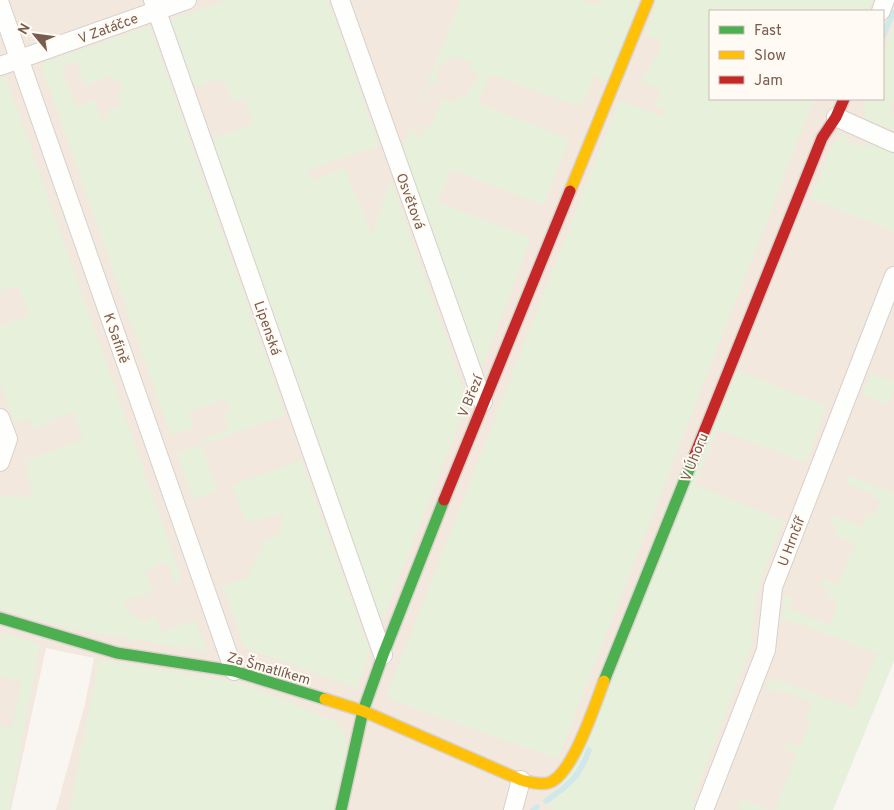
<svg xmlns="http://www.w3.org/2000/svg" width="894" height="810" font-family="Overpass,sans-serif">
<rect width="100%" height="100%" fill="#f9f5f0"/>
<!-- residential -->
<path fill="#f2e8de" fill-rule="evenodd" d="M0,0H894V615L818,810H56L85,704L94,658L46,648L11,810H0ZM710,11H883V99H710Z"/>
<!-- green -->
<g fill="#e7f0db" fill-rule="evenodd">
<polygon points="227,0 328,0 379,145 308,170 312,180 345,168 372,235 391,180 468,401 382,622 212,139 253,124 245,98 232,102 226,83 224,83 222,78 194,88 171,20"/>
<polygon points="461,0 582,0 598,6 601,0 639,0 609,81 594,76 582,107 489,74 478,103 569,139 544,205 451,170 438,202 531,238 481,370 402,147 410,128 414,130 413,133 421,137 424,130 419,128 420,125 430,129 444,94 445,95 444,99 454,103 458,95 466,98 471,84 476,82 478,77 476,72 468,69 471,62 458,57 457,60 448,56 444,65 440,63 435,75 439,77 436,85 430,82 421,105 419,104"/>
<polygon points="658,0 873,0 868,11 710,11 710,99 814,99 558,759 386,698 619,100 662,117 665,109 655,105 661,90 641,81 659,51 662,41 645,35"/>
<polygon points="894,23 894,100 890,109 894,117 894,130 865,119 864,105 866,99 883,99 883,54"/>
<path d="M150,26L286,415L204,444L202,439L229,429L224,414L230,412L225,399L189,412L194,428L171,436L41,64ZM77,61L84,86L111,76L114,82L120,80L123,90L117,92L122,105L106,111L108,117L101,120L95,100L76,106L61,67Z"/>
<polygon points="6,77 182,579 175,584 168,563 163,565 162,563 155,565 156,567 145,571 153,592 136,598 134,601 129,597 123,604 138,618 138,620 144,621 155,615 161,632 196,620 207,652 63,627 0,609 0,495 33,498 26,460 83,440 73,412 51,420 52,423 34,429 30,418 14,422 0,382 0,326 29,316 18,285 1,291 2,296 0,295 0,79"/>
<polygon points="840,133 847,134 844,140 867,148 870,143 894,152 894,231 810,199 830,150"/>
<polygon points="735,370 827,406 806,463 718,429 695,485 784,521 760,583 756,598 752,645 692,802 697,804 695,810 553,810 547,804 557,798"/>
<polygon points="871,373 894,382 894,392 888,405 862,394"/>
<polygon points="201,445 218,490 193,499 177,454"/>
<polygon points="300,456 370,652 356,688 248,649 244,646 223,586 251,576 248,568 252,567 266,540 278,534 284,513 247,523 232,485 298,462"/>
<polygon points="848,475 894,493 894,661 833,810 775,810 797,753 785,749 787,742 800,747 810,721 806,719 812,702 782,690 780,694 766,688 771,677 854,709 877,653 782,618 785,595 793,598 789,609 830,625 838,601 825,596 828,590 819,586 822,579 838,584 855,544 834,535 837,527 830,524 833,516 862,527 867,514 874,516 880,501 874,499 875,495 845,483"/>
<polygon points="3,633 40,644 9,810 0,810 0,726 12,728 22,681 0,676 0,650"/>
<polygon points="99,660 236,682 286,700 333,721 344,730 347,751 333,810 70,810"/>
<polygon points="741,799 771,810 744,810 737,807"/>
</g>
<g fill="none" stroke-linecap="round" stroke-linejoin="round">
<!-- stream -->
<g stroke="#d0e8ea" stroke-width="5.5">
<polyline points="883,37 893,12"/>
<path d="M546,801C568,786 580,776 589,750"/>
<polyline points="533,810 537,807"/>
</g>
<defs>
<g id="street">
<polyline points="153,0 383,655"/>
<polyline points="340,0 483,402"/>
<polyline points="0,4 234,671"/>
<polyline points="881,11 885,0"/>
<polyline points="0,66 187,0"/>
<polyline points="836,117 894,143"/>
<polyline points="0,418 8,439 0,462"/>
<polyline points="513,810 521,780"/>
<polyline points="704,810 766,650 773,587 894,276"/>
</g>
<g id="fast">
<polyline points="0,618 117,653 234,671 325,699"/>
<polyline points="604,681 694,457"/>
<polyline points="341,810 363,711 383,655 444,500"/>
</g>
<g id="slow">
<polyline points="570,191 648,0"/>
<path d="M325,699L363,711L521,780C530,782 539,785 548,783C572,777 595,704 604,681"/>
</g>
<g id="jam">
<polyline points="694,457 822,138 836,117 844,99"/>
<polyline points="444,500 570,191"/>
</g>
</defs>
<!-- street casing -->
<use href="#street" stroke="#d7d1cb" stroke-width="20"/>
<!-- fast casing -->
<use href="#fast" stroke="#d9d2cb" stroke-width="14"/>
<!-- slow casing -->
<use href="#slow" stroke="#d9d2cb" stroke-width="14"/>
<!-- jam casing -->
<use href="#jam" stroke="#d9d2cb" stroke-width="14"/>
<!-- street -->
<use href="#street" stroke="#fefefd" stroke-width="18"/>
<!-- fast -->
<use href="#fast" stroke="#4caf50" stroke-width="11"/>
<!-- slow -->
<use href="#slow" stroke="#ffc107" stroke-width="11"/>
<!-- jam -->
<use href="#jam" stroke="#c62828" stroke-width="11"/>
</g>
<g text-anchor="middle" stroke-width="4" stroke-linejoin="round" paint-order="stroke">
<!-- street labels -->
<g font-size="14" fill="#7a5c4d" stroke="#fffaf3">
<text transform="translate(108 28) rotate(-20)" y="5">V Zatáčce</text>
<text transform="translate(411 201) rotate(70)" y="5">Osvětová</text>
<text transform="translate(268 328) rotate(71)" y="5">Lipenská</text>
<text transform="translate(117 338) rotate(71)" y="5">K Safině</text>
<text transform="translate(470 396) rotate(-68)" y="5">V Březí</text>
<text transform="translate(694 457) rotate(-68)" y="5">V Úhoru</text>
<text transform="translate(791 541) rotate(-69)" y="5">U Hrnčíř</text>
<text transform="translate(269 668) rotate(16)" y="5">Za Šmatlíkem</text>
</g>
</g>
<!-- legend -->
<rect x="709" y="10" width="175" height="90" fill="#fffaf3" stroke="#cabbb1"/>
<rect x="719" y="26" width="25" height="8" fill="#4caf50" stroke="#cabbb1"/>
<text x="754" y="35" font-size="15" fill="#7a5c4d">Fast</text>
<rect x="719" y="51" width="25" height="8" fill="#ffc107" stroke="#cabbb1"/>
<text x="754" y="60" font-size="15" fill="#7a5c4d">Slow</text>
<rect x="719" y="76" width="25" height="8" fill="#c62828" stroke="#cabbb1"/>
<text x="754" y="85" font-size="15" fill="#7a5c4d">Jam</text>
<!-- north arrow -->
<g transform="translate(35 35) rotate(299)" stroke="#fffaf3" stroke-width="4" paint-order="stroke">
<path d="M0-4L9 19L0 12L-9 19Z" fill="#7a5c4d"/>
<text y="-8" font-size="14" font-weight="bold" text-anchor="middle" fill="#7a5c4d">N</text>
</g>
</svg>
